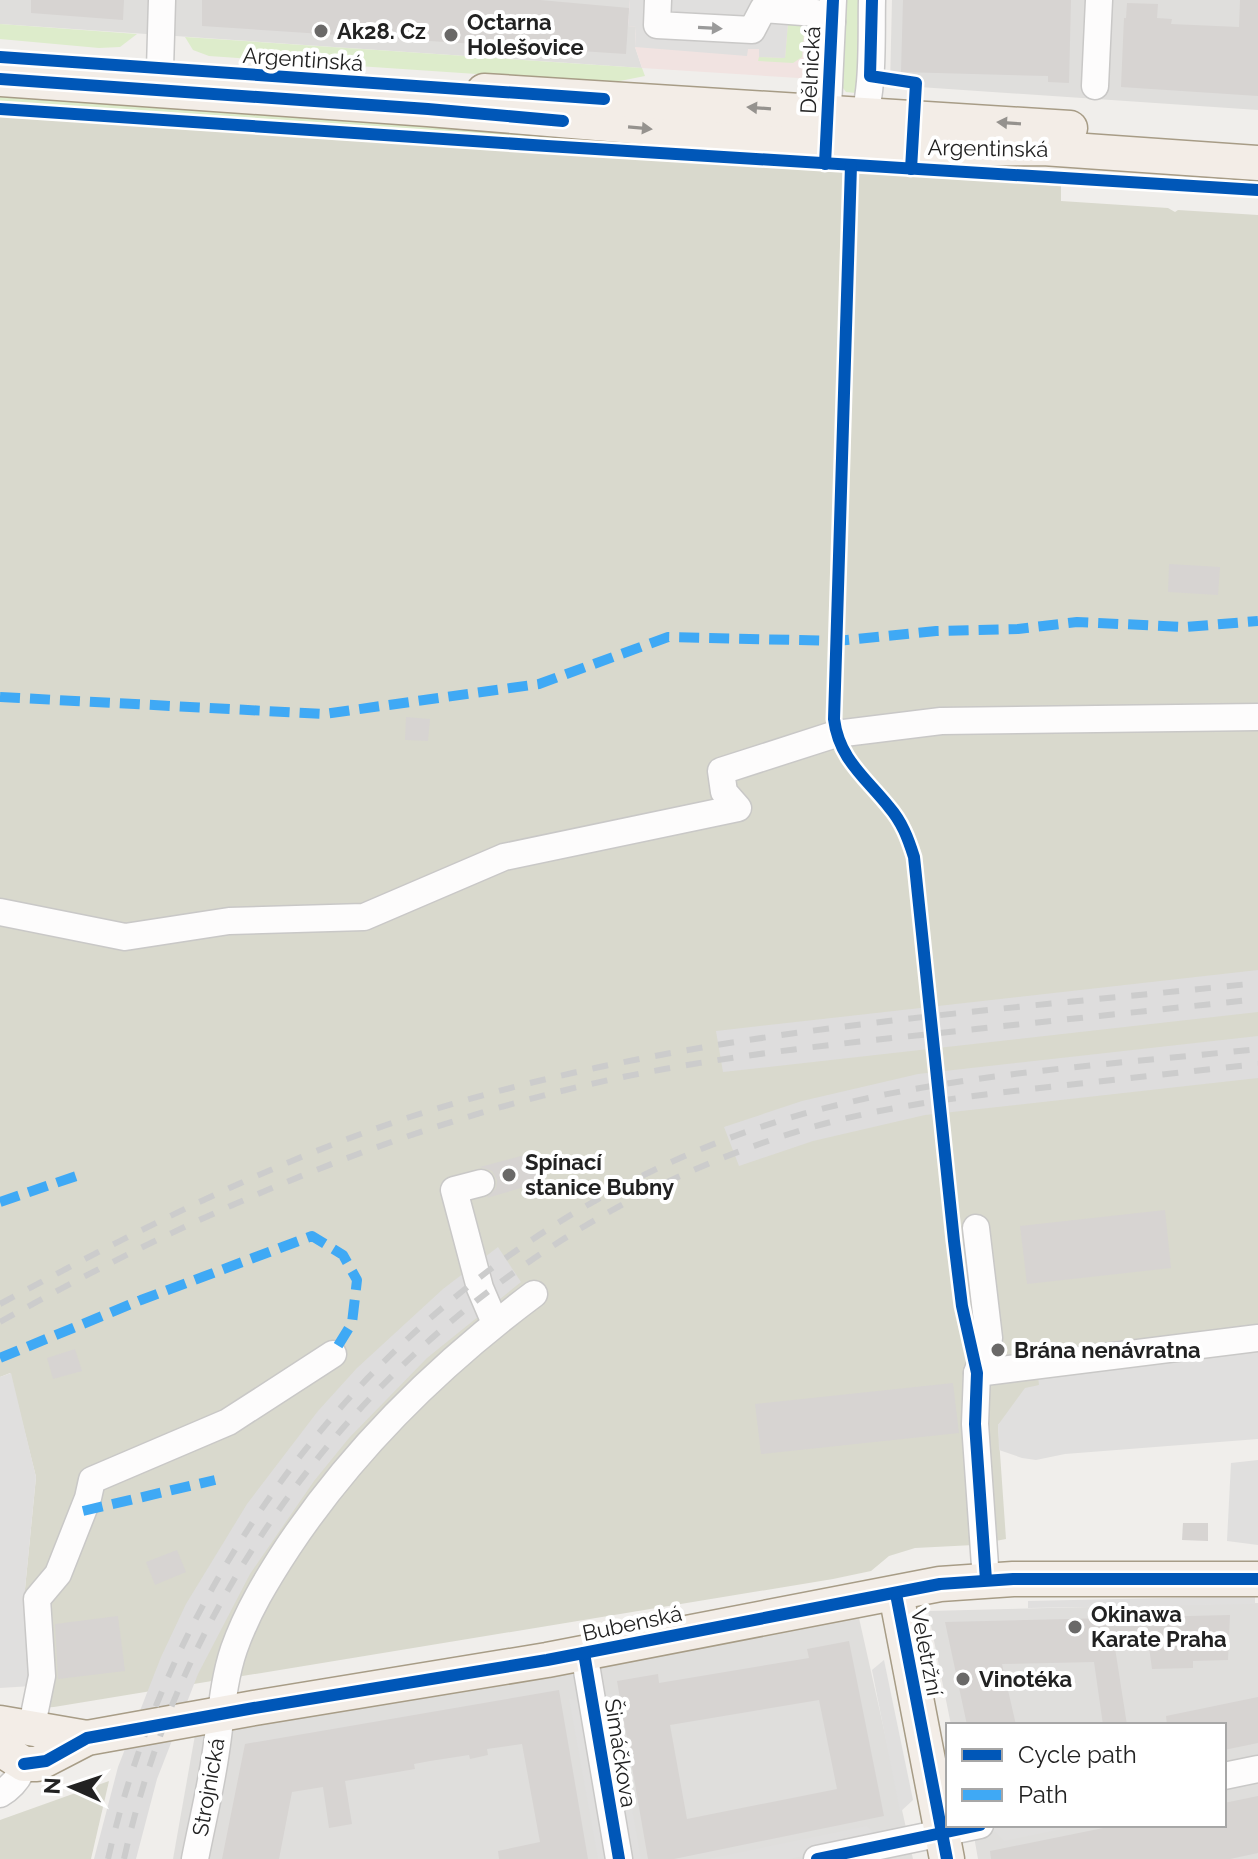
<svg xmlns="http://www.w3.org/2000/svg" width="1258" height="1859" font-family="Raleway,sans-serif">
<rect width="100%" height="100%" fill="#f0eeeb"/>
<!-- residential -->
<g fill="#dfdedc">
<polygon points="0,0 630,0 628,25 636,26 635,47 642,68 0,24"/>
<polygon points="892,0 1258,0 1258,110 890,85"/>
<polygon points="1258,1603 1258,1859 978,1859 972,1825 1224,1825 1224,1725 951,1725 928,1611"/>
<polygon points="859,1618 913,1859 173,1859 195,1735"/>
</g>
<!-- commercial -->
<polygon fill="#f1e3e1" points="630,0 821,0 815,79 642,68 635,47 636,27 628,26"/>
<!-- construction -->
<g fill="#d9d9cd">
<polygon points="0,113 1061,186 1061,201 1168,208 1175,212 1178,210 1258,215 1258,1345 1039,1385 998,1425 1006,1539 974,1545 915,1548 889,1556 871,1571 833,1579 54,1707 35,1708 25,1589 36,1477 10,1373 0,1377"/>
<polygon points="109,1781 91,1859 0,1859 0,1820"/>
</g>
<!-- grass -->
<g fill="#ddeccb">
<polygon points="846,0 863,0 861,83 856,93 846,92 843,88"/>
<polygon points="805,19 802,57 793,63 758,61 759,57 785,58 788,22"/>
<polygon points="0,24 137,34 120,47 99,48 0,39"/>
<polygon points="185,37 642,68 645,76 610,83 209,56 193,50"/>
<polygon points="0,93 760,151 771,157 0,102"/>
</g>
<!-- parking -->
<g fill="#e0dfde">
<polygon points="630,0 805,0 788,22 785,58 759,57 759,49 748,49 747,56 635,47 636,27 628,26"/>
<polygon points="1258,1345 1258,1439 1065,1454 1036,1460 1022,1458 999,1450 998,1425 1025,1388 1039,1385 1038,1376"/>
<polygon points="11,1373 36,1477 25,1589 32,1686 0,1688 0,1377"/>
<polygon points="1258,1460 1258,1545 1227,1541 1231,1463"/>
<polygon points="1255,1596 1255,1604 1028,1608 1028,1601"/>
<polygon points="884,1660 913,1800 900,1812 872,1670"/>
<polygon points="612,1693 641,1859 625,1859 598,1700"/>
<polygon points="569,1699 585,1702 612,1859 598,1859"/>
<polygon points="1006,1825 1081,1825 1004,1841 992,1828"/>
<polygon points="867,1826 880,1840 789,1859 708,1859"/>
</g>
<!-- pier -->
<g fill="#dedddd">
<polygon points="1258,970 1258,1012 723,1072 716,1031"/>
<polygon points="1258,1036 1258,1078 925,1115 813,1141 739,1166 724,1127 802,1101 918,1074"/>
<polygon points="498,1247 521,1282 427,1358 349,1438 314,1481 250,1574 198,1674 157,1779 136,1859 94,1859 118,1767 161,1657 186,1604 247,1504 318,1411 357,1368 443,1289"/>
</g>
<!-- building -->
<g fill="#d7d4d2" fill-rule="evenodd">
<polygon points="31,0 124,0 123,20 31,13"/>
<polygon points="202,0 540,0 629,8 626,54 202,26"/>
<polygon points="903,0 1071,0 1069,83 1048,82 1048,76 901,72"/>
<polygon points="1240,0 1258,0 1258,96 1121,87 1124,18 1126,18 1127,3 1158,4 1157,18 1172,19 1171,24 1239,27"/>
<polygon points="1169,564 1220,567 1218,595 1168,592"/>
<polygon points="406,717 430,719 428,741 405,740"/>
<polygon points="532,1153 541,1182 487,1198 496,1188 497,1180 492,1171 480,1167"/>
<polygon points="1165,1210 1171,1268 1027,1284 1020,1226"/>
<polygon points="75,1349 82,1371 53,1379 47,1358"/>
<polygon points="953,1383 959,1433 761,1454 755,1404"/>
<polygon points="1183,1523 1208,1523 1208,1541 1182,1540"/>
<polygon points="177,1550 186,1572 155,1585 146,1562"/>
<polygon points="1230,1615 1228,1660 1193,1661 1193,1668 1152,1669 1149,1647 1115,1648 1127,1725 1103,1725 1094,1662 1002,1664 1016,1725 967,1725 945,1622"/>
<polygon points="118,1616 125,1671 58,1679 55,1624"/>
<path d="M849,1641L884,1816L674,1859H648L617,1681L658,1674L659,1683L809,1658L807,1649ZM819,1700L837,1789L687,1819L670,1725Z"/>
<polygon points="559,1690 588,1859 499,1859 498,1851 540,1842 522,1744 487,1749 488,1755 470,1759 469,1755 430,1761 414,1764 415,1769 345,1781 352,1824 329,1828 323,1787 292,1792 279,1859 222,1859 245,1744"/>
<polygon points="1258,1697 1258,1743 1224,1750 1224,1725 1167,1725 1166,1716"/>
<polygon points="1258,1796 1258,1853 1230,1859 991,1859 990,1851 1118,1825 1224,1825 1224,1803"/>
</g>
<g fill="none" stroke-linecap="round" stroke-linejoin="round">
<defs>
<g id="minor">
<polyline points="658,0 657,25 752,30 763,9 816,13 832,22"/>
<polyline points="160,69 162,0"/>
<polyline points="1095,86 1099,0"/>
<polyline points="827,128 833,0"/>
<path d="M858,130C875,103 871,33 872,0"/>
<polyline points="0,912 125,937 229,921 364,917 504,857 738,808 724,792 721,771 836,734 941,721 1258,717"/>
<polyline points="481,1183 454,1190 480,1288 495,1323"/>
<polyline points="976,1228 989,1338 977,1373 975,1424 986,1580"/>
<polyline points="977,1373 1258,1338"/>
<polyline points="584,1653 619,1859"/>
<polyline points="31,1730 42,1676 37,1599 58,1574 88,1498 92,1480 228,1422 333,1354"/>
<polyline points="1224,1776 1258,1769"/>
<path d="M0,1794C12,1787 20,1777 24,1764L13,1751"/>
<path d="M195,1859C202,1823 211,1787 216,1751C221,1718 223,1681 234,1649C247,1612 267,1579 288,1547C354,1448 439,1365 534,1294"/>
<polyline points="817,1859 980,1825"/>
</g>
<g id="major">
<polyline points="0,79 428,109 825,142 960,149 1043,148 1258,163"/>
<polyline points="484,91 1070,128"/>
<polyline points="896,1594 947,1859"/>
<polyline points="0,1723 87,1738"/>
<polyline points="0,1749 24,1764 37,1764 87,1738 254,1708 547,1660 940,1584 1013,1579 1258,1579"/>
</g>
</defs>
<!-- minor casing -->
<use href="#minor" stroke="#c9c8c7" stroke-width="29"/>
<!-- major casing -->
<use href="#major" stroke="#a79c86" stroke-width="37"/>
<!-- minor -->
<use href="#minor" stroke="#fdfcfc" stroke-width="26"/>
<!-- major -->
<use href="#major" stroke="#f3ede7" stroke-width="34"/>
<!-- rail -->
<g stroke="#ccc" stroke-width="6" stroke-dasharray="16 16" stroke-linecap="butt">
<path d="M0,1304C134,1232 268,1163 413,1116C686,1029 975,1013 1258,983"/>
<path d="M0,1322C197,1212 402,1123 623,1077C725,1056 827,1045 930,1034C1039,1022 1149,1011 1258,999"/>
<path d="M108,1859C188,1507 458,1208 810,1112C955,1073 1108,1065 1258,1049"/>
<path d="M124,1859C201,1512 468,1228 809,1128C885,1106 962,1097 1040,1088C1113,1080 1185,1072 1258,1064"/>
</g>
<!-- quiet -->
<g stroke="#3fa9f5" stroke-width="10" stroke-dasharray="20 10" stroke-linecap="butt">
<polyline points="0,697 324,714 539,684 668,637 837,641 936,631 1018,629 1077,622 1186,627 1258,621"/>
<polyline points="0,1202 85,1173"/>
<polyline points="0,1358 141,1300 312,1236 343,1255 357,1280 352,1323 333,1354"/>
<polyline points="83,1511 215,1480"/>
</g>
<defs>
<g id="cycleway">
<polyline points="872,0 870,76 916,83 911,169"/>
<polyline points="0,57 604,99"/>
<polyline points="0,79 428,109 563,121"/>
<polyline points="0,109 547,146 1258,190"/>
<polyline points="825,164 833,0"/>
<path d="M851,165L834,719C839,759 865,777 889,807C902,822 908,838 914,857L954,1241L962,1306L977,1373L975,1424L986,1580"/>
<polyline points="896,1594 947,1859"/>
<polyline points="584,1653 619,1859"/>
<polyline points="24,1764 46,1761 87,1738 254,1708 547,1660 940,1584 1013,1579 1258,1579"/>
<polyline points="817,1859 980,1825"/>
</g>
</defs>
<!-- cycleway casing -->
<use href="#cycleway" stroke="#fff" stroke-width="17"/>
<!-- cycleway -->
<use href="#cycleway" stroke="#0057b8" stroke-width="12"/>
</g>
<!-- one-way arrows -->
<defs><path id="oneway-solid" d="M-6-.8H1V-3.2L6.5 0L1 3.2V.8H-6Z" transform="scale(2)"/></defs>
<use fill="#9a9a9a" href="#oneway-solid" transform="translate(710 28) rotate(3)"/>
<g fill="#95928e">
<use href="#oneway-solid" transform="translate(759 108) rotate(-176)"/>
<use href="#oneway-solid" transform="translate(1009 123) rotate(-176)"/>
<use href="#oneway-solid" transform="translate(640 128) rotate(5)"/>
</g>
<!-- markers -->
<g fill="#6a6968" stroke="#fff" stroke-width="3">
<circle cx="321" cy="31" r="8"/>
<circle cx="451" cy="35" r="8"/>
<circle cx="509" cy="1175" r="8"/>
<circle cx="998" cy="1350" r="8"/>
<circle cx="1075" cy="1627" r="8"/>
<circle cx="963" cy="1679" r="8"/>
</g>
<g text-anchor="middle" stroke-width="8" stroke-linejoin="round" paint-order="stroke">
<!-- poi labels -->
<g font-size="22" font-weight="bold" fill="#222" stroke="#fff" text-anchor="start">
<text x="467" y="30">Octarna<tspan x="467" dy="25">Holešovice</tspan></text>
<text x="337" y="39">Ak28. Cz</text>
<text x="525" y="1170">Spínací<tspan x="525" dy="25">stanice Bubny</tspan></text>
<text x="1014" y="1358">Brána nenávratna</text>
<text x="1091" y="1622">Okinawa<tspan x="1091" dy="25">Karate Praha</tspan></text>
<text x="979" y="1687">Vinotéka</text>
</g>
<!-- street labels -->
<g font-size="22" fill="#222" stroke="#fff">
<text transform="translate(303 59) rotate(4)" y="8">Argentinská</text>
<text transform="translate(810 70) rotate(-87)" y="8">Dělnická</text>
<text transform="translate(988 148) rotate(1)" y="8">Argentinská</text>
<text transform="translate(632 1623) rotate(-12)" y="8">Bubenská</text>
<text transform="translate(927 1652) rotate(79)" y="8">Veletržní</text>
<text transform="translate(621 1753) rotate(81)" y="8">Šimáčkova</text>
<text transform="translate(208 1787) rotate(-80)" y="8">Strojnická</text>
</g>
</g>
<!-- legend -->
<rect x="946" y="1723" width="280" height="104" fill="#ffffff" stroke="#a7a7a7" stroke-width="2"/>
<rect x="962" y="1749" width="40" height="12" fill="#0057b8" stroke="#a7a7a7" stroke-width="2"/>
<text x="1018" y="1763" font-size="24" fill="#222222">Cycle path</text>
<rect x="962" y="1789" width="40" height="12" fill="#3fa9f5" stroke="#a7a7a7" stroke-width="2"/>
<text x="1018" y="1803" font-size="24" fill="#222222">Path</text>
<!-- north arrow -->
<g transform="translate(72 1787) rotate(273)" stroke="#ffffff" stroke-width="6" paint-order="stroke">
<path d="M0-6L14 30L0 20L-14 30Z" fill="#222222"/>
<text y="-12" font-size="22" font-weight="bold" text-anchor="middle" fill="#222222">N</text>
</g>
</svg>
